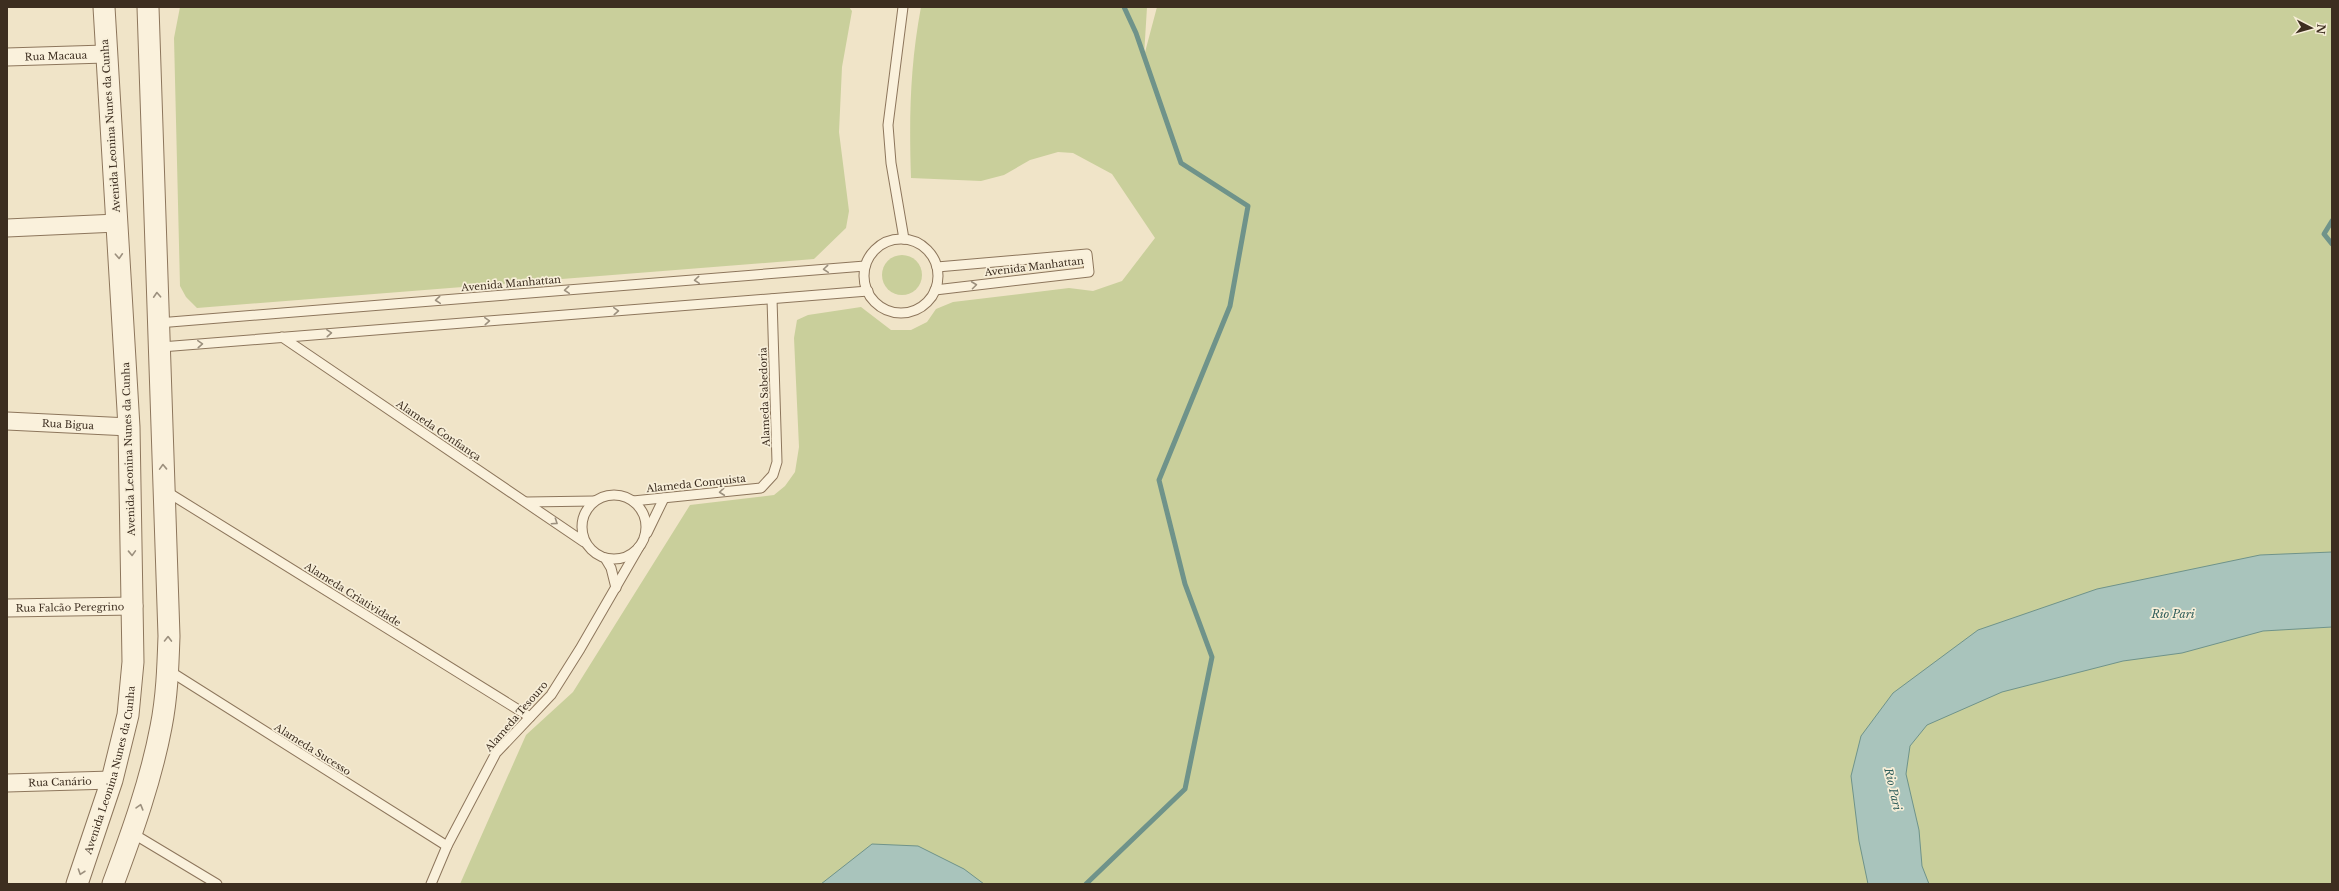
<svg xmlns="http://www.w3.org/2000/svg" width="2339" height="891" font-family="'Libre Baskerville',serif">
<rect width="100%" height="100%" fill="#f0e4c8"/>
<!-- green -->
<g fill="#c9cf9b">
<polygon points="180,7 849,7 852,11 842,67 839,132 849,211 846,228 814,259 197,308 186,297 180,286 174,38"/>
<path d="M921,7H1147L1144,56L1157,7H2332V884H460L526,735L573,692L690,505L774,495L785,486L795,472L799,447L794,338L797,320L808,315L861,307L891,330H911L927,322L936,309L953,302L1069,288L1093,291L1122,281L1155,238L1112,174L1073,153L1058,152L1030,160L1004,175L981,181L911,178C909,118 910,66 921,7Z"/>
<circle cx="902" cy="275" r="20"/>
</g>
<!-- water -->
<g fill="#a9c4bc" stroke="#6f938a">
<polygon points="2332,552 2332,627 2263,631 2182,653 2123,661 2002,692 1927,725 1910,746 1906,774 1919,830 1922,866 1929,884 1868,884 1859,841 1851,776 1861,736 1893,693 1978,630 2097,589 2260,555"/>
<polygon points="872,844 918,846 964,869 984,884 821,884"/>
</g>
<g fill="none" stroke-linecap="round" stroke-linejoin="round">
<!-- stream -->
<g stroke="#6f938a" stroke-width="5">
<polyline points="2332,221 2324,234 2332,244"/>
<polyline points="1086,884 1185,789 1212,657 1185,584 1159,480 1230,306 1248,206 1181,163 1136,33 1124,7"/>
</g>
<defs>
<g id="service">
<polyline points="903,7 888,125 891,163 904,239"/>
<circle cx="901" cy="276" r="37"/>
<polyline points="935,290 1089,272 1087,254 937,267"/>
<polyline points="158,323 865,266"/>
<polyline points="282,337 584,542"/>
<polyline points="161,347 868,291"/>
<polyline points="164,490 530,717"/>
<circle cx="614" cy="527" r="32"/>
<polyline points="633,501 761,488 773,475 777,462 772,299"/>
<polyline points="527,502 594,501"/>
<polyline points="647,533 664,498"/>
<polyline points="605,558 611,568 616,588"/>
<polyline points="168,670 447,846"/>
<polyline points="132,833 217,884"/>
<polyline points="431,884 447,846 496,753 551,695 580,649 639,547"/>
</g>
<g id="minor">
<path id="s1" d="M7,57L105,54"/>
<polyline points="7,228 117,223"/>
<path id="s2" d="M7,421L129,427"/>
<path id="s3" d="M7,608L134,606"/>
<path id="s4" d="M7,783L112,780"/>
</g>
<g id="tertiary">
<path id="s5" d="M77,884L112,780L128,715L133,662L129,427L104,7"/>
<path d="M113,884C132,833 151,780 161,727C167,697 168,666 169,636L148,7"/>
</g>
</defs>
<!-- service casing -->
<use href="#service" stroke="#8d765c" stroke-width="11"/>
<!-- minor casing -->
<use href="#minor" stroke="#8d765c" stroke-width="19"/>
<!-- tertiary casing -->
<use href="#tertiary" stroke="#8d765c" stroke-width="23"/>
<!-- service -->
<use href="#service" stroke="#faf1dc" stroke-width="9"/>
<!-- minor -->
<use href="#minor" stroke="#faf1dc" stroke-width="17"/>
<!-- tertiary -->
<use href="#tertiary" stroke="#faf1dc" stroke-width="21"/>
</g>
<!-- one-way arrows -->
<defs><path id="oneway-chevron" d="M-2-3.5L2.5 0L-2 3.5" fill="none" stroke-width="1.6" stroke-linecap="round" stroke-linejoin="round"/></defs>
<g stroke="#9c907e">
<use href="#oneway-chevron" transform="translate(119 256) rotate(87)"/>
<use href="#oneway-chevron" transform="translate(826 269) rotate(175)"/>
<use href="#oneway-chevron" transform="translate(697 280) rotate(175)"/>
<use href="#oneway-chevron" transform="translate(974 285) rotate(-7)"/>
<use href="#oneway-chevron" transform="translate(567 290) rotate(175)"/>
<use href="#oneway-chevron" transform="translate(157 295) rotate(-93)"/>
<use href="#oneway-chevron" transform="translate(438 300) rotate(175)"/>
<use href="#oneway-chevron" transform="translate(616 311) rotate(-4)"/>
<use href="#oneway-chevron" transform="translate(487 321) rotate(-4)"/>
<use href="#oneway-chevron" transform="translate(329 333) rotate(-4)"/>
<use href="#oneway-chevron" transform="translate(200 344) rotate(-4)"/>
<use href="#oneway-chevron" transform="translate(163 467) rotate(-92)"/>
<use href="#oneway-chevron" transform="translate(722 492) rotate(174)"/>
<use href="#oneway-chevron" transform="translate(555 522) rotate(34)"/>
<use href="#oneway-chevron" transform="translate(132 553) rotate(88)"/>
<use href="#oneway-chevron" transform="translate(168 639) rotate(-89)"/>
<use href="#oneway-chevron" transform="translate(140 807) rotate(-74)"/>
<use href="#oneway-chevron" transform="translate(81 872) rotate(109)"/>
</g>
<g text-anchor="middle" stroke-width="3.5" stroke-linejoin="round" paint-order="stroke">
<!-- street labels -->
<g font-size="10" fill="#3d2e20" stroke="#f7eed8">
<text dy="4" stroke="none"><textPath href="#s1" startOffset="49">Rua Macaua</textPath></text>
<text transform="translate(110 126) rotate(-94)" y="4">Avenida Leonina Nunes da Cunha</text>
<text transform="translate(1034 266) rotate(-7)" y="4">Avenida Manhattan</text>
<text transform="translate(511 283) rotate(-5)" y="4">Avenida Manhattan</text>
<text transform="translate(764 397) rotate(-92)" y="4">Alameda Sabedoria</text>
<text dy="4" stroke="none"><textPath href="#s2" startOffset="61">Rua Bigua</textPath></text>
<text transform="translate(439 430) rotate(34)" y="4">Alameda Confiança</text>
<text transform="translate(128 449) rotate(-92)" y="4">Avenida Leonina Nunes da Cunha</text>
<text transform="translate(696 483) rotate(-6)" y="4">Alameda Conquista</text>
<text transform="translate(353 594) rotate(32)" y="4">Alameda Criatividade</text>
<text dy="4" stroke="none"><textPath href="#s3" startOffset="63">Rua Falcão Peregrino</textPath></text>
<text transform="translate(516 716) rotate(-49)" y="4">Alameda Tesouro</text>
<text transform="translate(313 749) rotate(32)" y="4">Alameda Sucesso</text>
<text dy="4" stroke="none"><textPath href="#s5" startOffset="119">Avenida Leonina Nunes da Cunha</textPath></text>
<text dy="4" stroke="none"><textPath href="#s4" startOffset="53">Rua Canário</textPath></text>
</g>
<!-- water labels -->
<g font-size="11" font-style="italic" fill="#2f5d5a" stroke="#f7eed8">
<text x="2173" y="618">Rio Pari</text>
<text transform="translate(1893 789) rotate(77)" y="4">Rio Pari</text>
</g>
</g>
<!-- border -->
<rect width="2339" height="891" fill="none" stroke="#3d2e20" stroke-width="16"/>
<!-- north arrow -->
<g transform="translate(2311 28) rotate(96)" stroke="#f7eed8" stroke-width="3" paint-order="stroke">
<path d="M0-3L7 15L0 10L-7 15Z" fill="#3d2e20"/>
<text y="-6" font-size="11" font-weight="bold" text-anchor="middle" fill="#3d2e20">N</text>
</g>
</svg>
